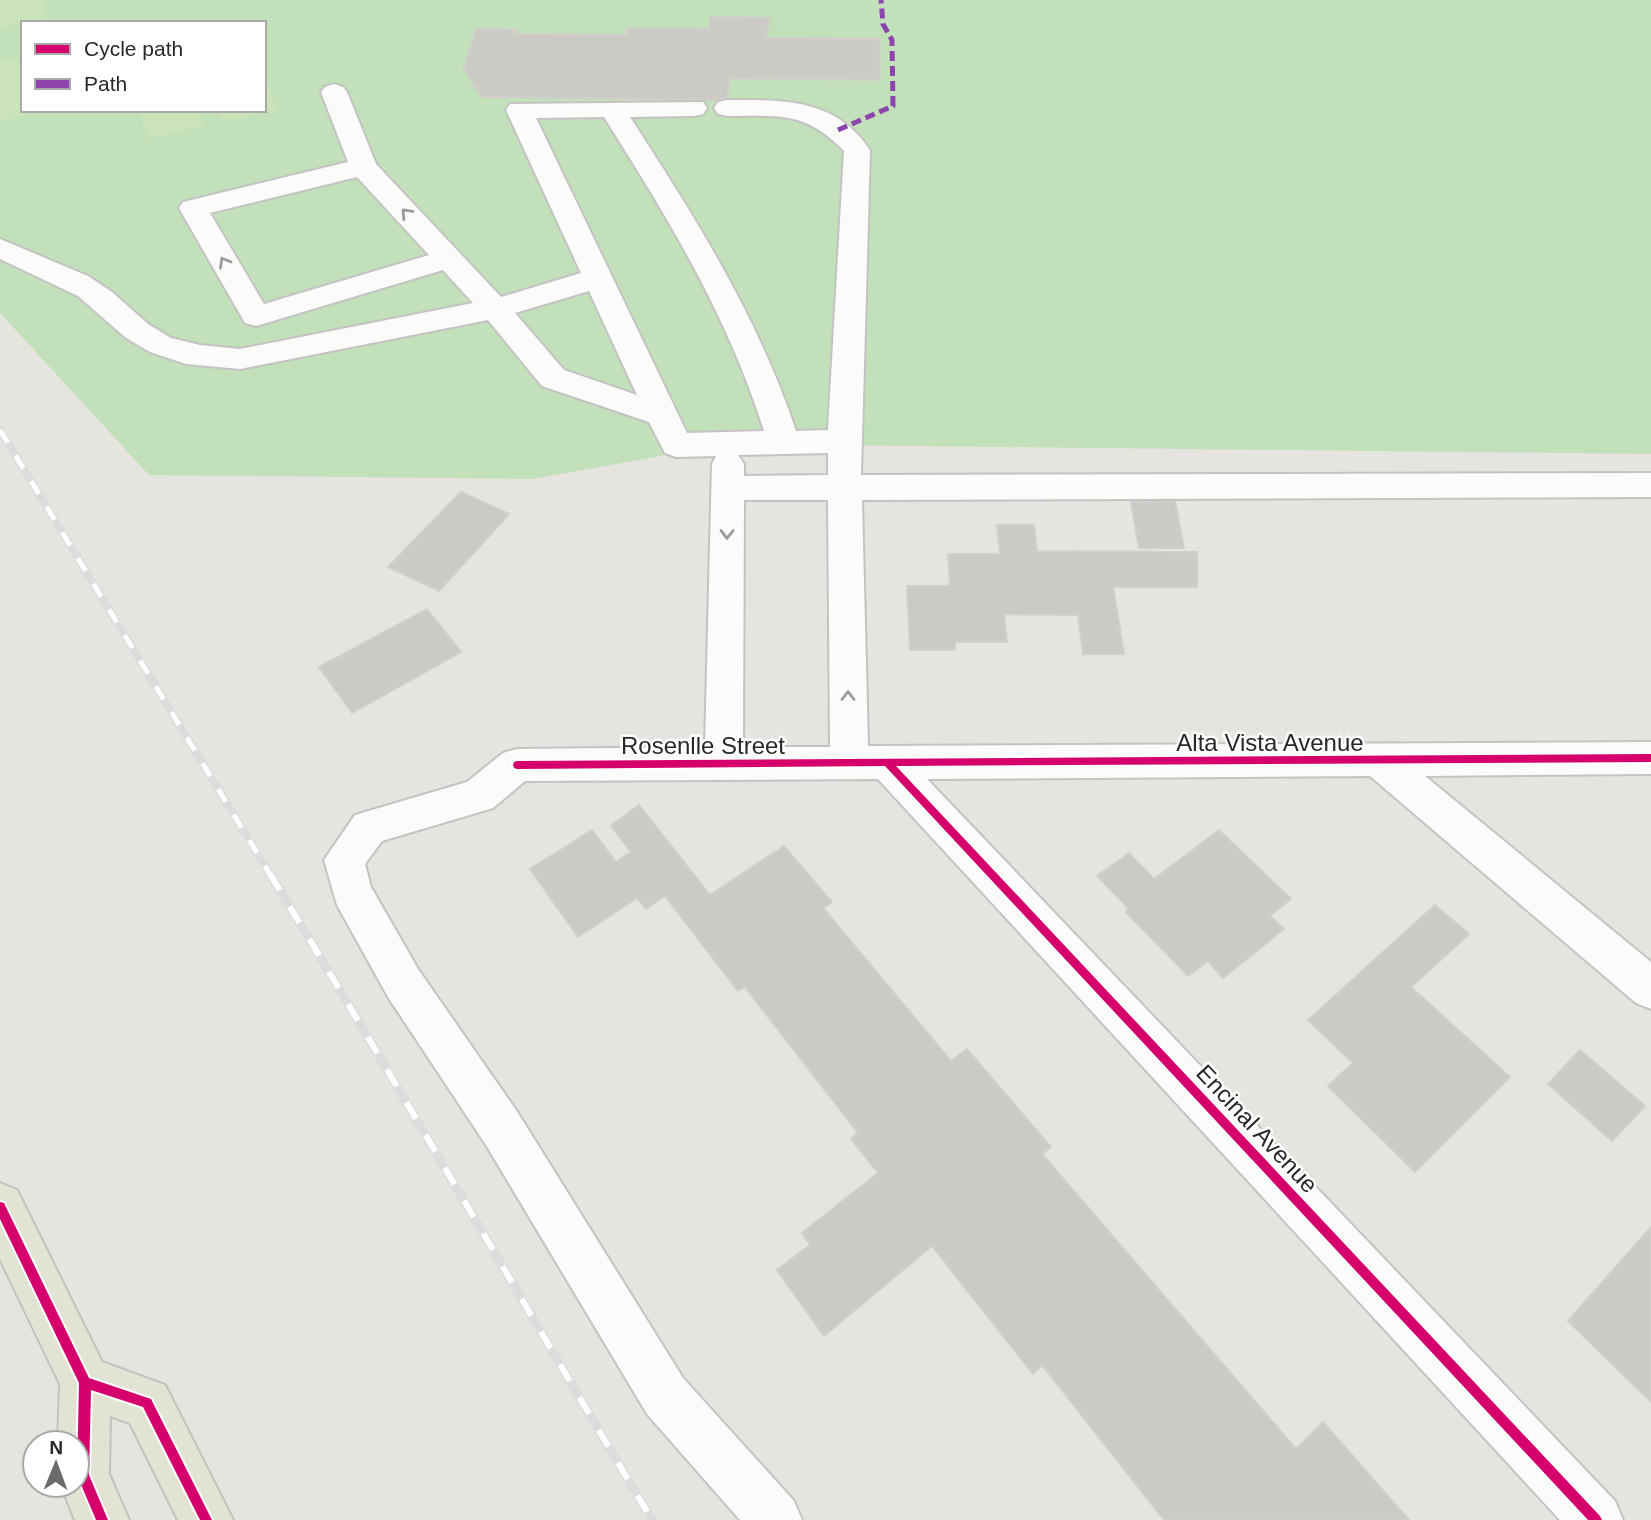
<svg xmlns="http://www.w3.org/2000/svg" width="1651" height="1520" font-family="Helvetica,sans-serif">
<rect width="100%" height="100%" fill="#e6e4de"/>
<!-- green -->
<path fill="#c2e0b9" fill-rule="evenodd" d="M0,0H1651V454L729,444L532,479L149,475L0,313ZM23,23H264V110H23Z"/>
<!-- pitch -->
<g fill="#cae3b8">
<polygon points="0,0 43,0 47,19 0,28"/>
<polygon points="18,57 23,110 27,110 28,115 0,121 0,60"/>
<polygon points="264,74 277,110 222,122 218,110 264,110"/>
<polygon points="140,110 199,110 204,126 147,139"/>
</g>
<!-- building -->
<g fill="#cbcac5" stroke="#d1cfca" stroke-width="2">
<polygon points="710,17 769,18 767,38 880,39 880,80 730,78 728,97 716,100 482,97 464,69 476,29 517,30 515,34 626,35 628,28 709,29"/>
<polygon points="461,492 509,514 439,591 388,567"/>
<polygon points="1175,501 1184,548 1139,548 1131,502"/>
<polygon points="997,525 1034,525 1037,551 1197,552 1197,587 1113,587 1124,654 1083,654 1078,615 1004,614 1007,642 955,642 955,650 910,650 907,586 950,586 948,554 1000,554"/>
<polygon points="427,609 461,652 352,713 319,667"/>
<polygon points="639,805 710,895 784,846 832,902 823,908 951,1061 967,1049 1051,1147 1042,1154 1296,1449 1323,1422 1409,1520 1164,1520 1042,1365 1033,1374 932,1246 824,1336 777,1270 810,1245 802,1233 878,1173 851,1139 858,1133 745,987 738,991 665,896 646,909 637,898 578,937 530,869 592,830 616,862 631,852 611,826"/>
<polygon points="1219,830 1291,899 1270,916 1284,929 1223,978 1208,961 1188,976 1126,912 1129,909 1097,876 1129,853 1154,879"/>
<polygon points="1435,905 1469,934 1411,987 1510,1077 1415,1172 1328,1086 1353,1063 1308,1020"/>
<polygon points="1580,1050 1645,1106 1612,1141 1548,1084"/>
<polygon points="1651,1227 1651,1402 1568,1321"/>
</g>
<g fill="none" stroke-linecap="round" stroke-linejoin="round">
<defs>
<path id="minor" d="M334,84L343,87L347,92L376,164L501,297L581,273L506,110L510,104L703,102L707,108L703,114L694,116L630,117C695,217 758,317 796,431L828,430L844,151C805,111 780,116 727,116L718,114L714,108L718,102L727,100C784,100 835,98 870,150L861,475L1651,473V497L862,500L868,746L1651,742V774L1425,776L1651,962V1009L1636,1003L1370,776L927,779L1615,1501L1623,1520H1560L878,779L525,781L493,808L382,841L365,864L371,887L418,969L518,1113L683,1378L794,1501L802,1520H740L647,1414L486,1145L388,997L337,905L324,860L355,815L467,782L503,753L517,749L705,747L712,464L716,456L676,457L665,453L649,422L542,386L488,320L240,369L186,364L150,352L126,338L78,296L0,259V239L88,276L112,292L148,324L171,338L200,345L240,349L473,303L443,270L256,326L245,323L179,208L183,202L348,162L321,92L325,87ZM604,117C668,218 728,316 764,431L687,433L536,118ZM357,177L429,255L264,304L210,213ZM589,291L637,395L564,370L515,313ZM828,453V475L744,476V464L738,455ZM744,500H828L830,747H743Z"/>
<polygon id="major" points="0,1183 17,1190 102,1362 165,1385 233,1520 178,1520 130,1423 110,1416 109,1474 129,1520 75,1520 61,1485 77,1485 77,1443 58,1443 60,1384 0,1259"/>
</defs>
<!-- minor casing -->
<use href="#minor" stroke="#c4c3c3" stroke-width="4"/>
<!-- major casing -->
<use href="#major" stroke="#c3c2c0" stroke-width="4"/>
<!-- minor -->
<use href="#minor" fill="#fbfbfa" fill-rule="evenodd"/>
<!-- major -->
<use href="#major" fill="#e3e3d4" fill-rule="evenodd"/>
<defs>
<polyline id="rail-far1" points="0,430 271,876"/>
<path id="rail" d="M270,874C400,1088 524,1305 652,1520"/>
</defs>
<!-- rail-far1 casing -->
<use href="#rail-far1" stroke="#dddcdd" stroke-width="8"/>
<!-- rail casing -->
<use href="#rail" stroke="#dddcdd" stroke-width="9"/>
<!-- rail-far1 -->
<use href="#rail-far1" stroke="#fff" stroke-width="5" stroke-dasharray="15" stroke-linecap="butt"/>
<!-- rail -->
<use href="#rail" stroke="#fff" stroke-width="6" stroke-dasharray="19" stroke-linecap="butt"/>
<!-- quiet -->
<polyline stroke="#8e44ad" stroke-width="5" stroke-dasharray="10 5" stroke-linecap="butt" points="838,130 893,106 892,40 883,24 881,0"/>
<defs>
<g id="cycleway">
<polygon points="1651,754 1651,762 896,766 1600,1516 1602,1520 1588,1520 885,766 517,769 514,768 513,765 514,762 517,761"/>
<polygon points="0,1202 4,1203 89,1378 151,1399 212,1520 200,1520 143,1407 91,1390 89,1475 108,1520 96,1520 77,1475 79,1383 0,1219"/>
</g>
</defs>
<!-- cycleway casing -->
<use href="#cycleway" stroke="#fff" stroke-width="4"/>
<!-- cycleway -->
<use href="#cycleway" fill="#d6006c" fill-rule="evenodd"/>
</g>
<!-- one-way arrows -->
<defs><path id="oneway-chevron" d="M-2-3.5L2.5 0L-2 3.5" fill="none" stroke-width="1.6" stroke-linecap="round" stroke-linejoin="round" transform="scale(1.75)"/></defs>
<g stroke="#9c9c9c">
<use href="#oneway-chevron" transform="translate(406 213) rotate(-133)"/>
<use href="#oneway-chevron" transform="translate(224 262) rotate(-120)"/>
<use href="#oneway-chevron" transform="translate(727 534) rotate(91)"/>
<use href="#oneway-chevron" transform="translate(848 696) rotate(-90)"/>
</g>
<g text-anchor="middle" stroke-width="5" stroke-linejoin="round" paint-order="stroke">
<!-- street labels -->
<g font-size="24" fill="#282828" stroke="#fff">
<text x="1270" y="751">Alta Vista Avenue</text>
<text x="703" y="754">Rosenlle Street</text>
<text transform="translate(1257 1129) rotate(47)" y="8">Encinal Avenue</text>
</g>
</g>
<!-- legend -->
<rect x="21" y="21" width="245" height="91" fill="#ffffff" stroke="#a9a9a9" stroke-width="2"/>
<rect x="35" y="44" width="35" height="10" fill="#d6006c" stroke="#a9a9a9" stroke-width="2"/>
<text x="84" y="56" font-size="21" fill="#282828">Cycle path</text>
<rect x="35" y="79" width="35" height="10" fill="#8e44ad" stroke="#a9a9a9" stroke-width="2"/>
<text x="84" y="91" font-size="21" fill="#282828">Path</text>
<!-- north arrow -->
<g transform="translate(56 1464) rotate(1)"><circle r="33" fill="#ffffff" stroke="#a9a9a9" stroke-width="2"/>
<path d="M0-5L12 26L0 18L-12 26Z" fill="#6a6a68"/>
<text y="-10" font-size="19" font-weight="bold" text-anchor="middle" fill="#282828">N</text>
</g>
</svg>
